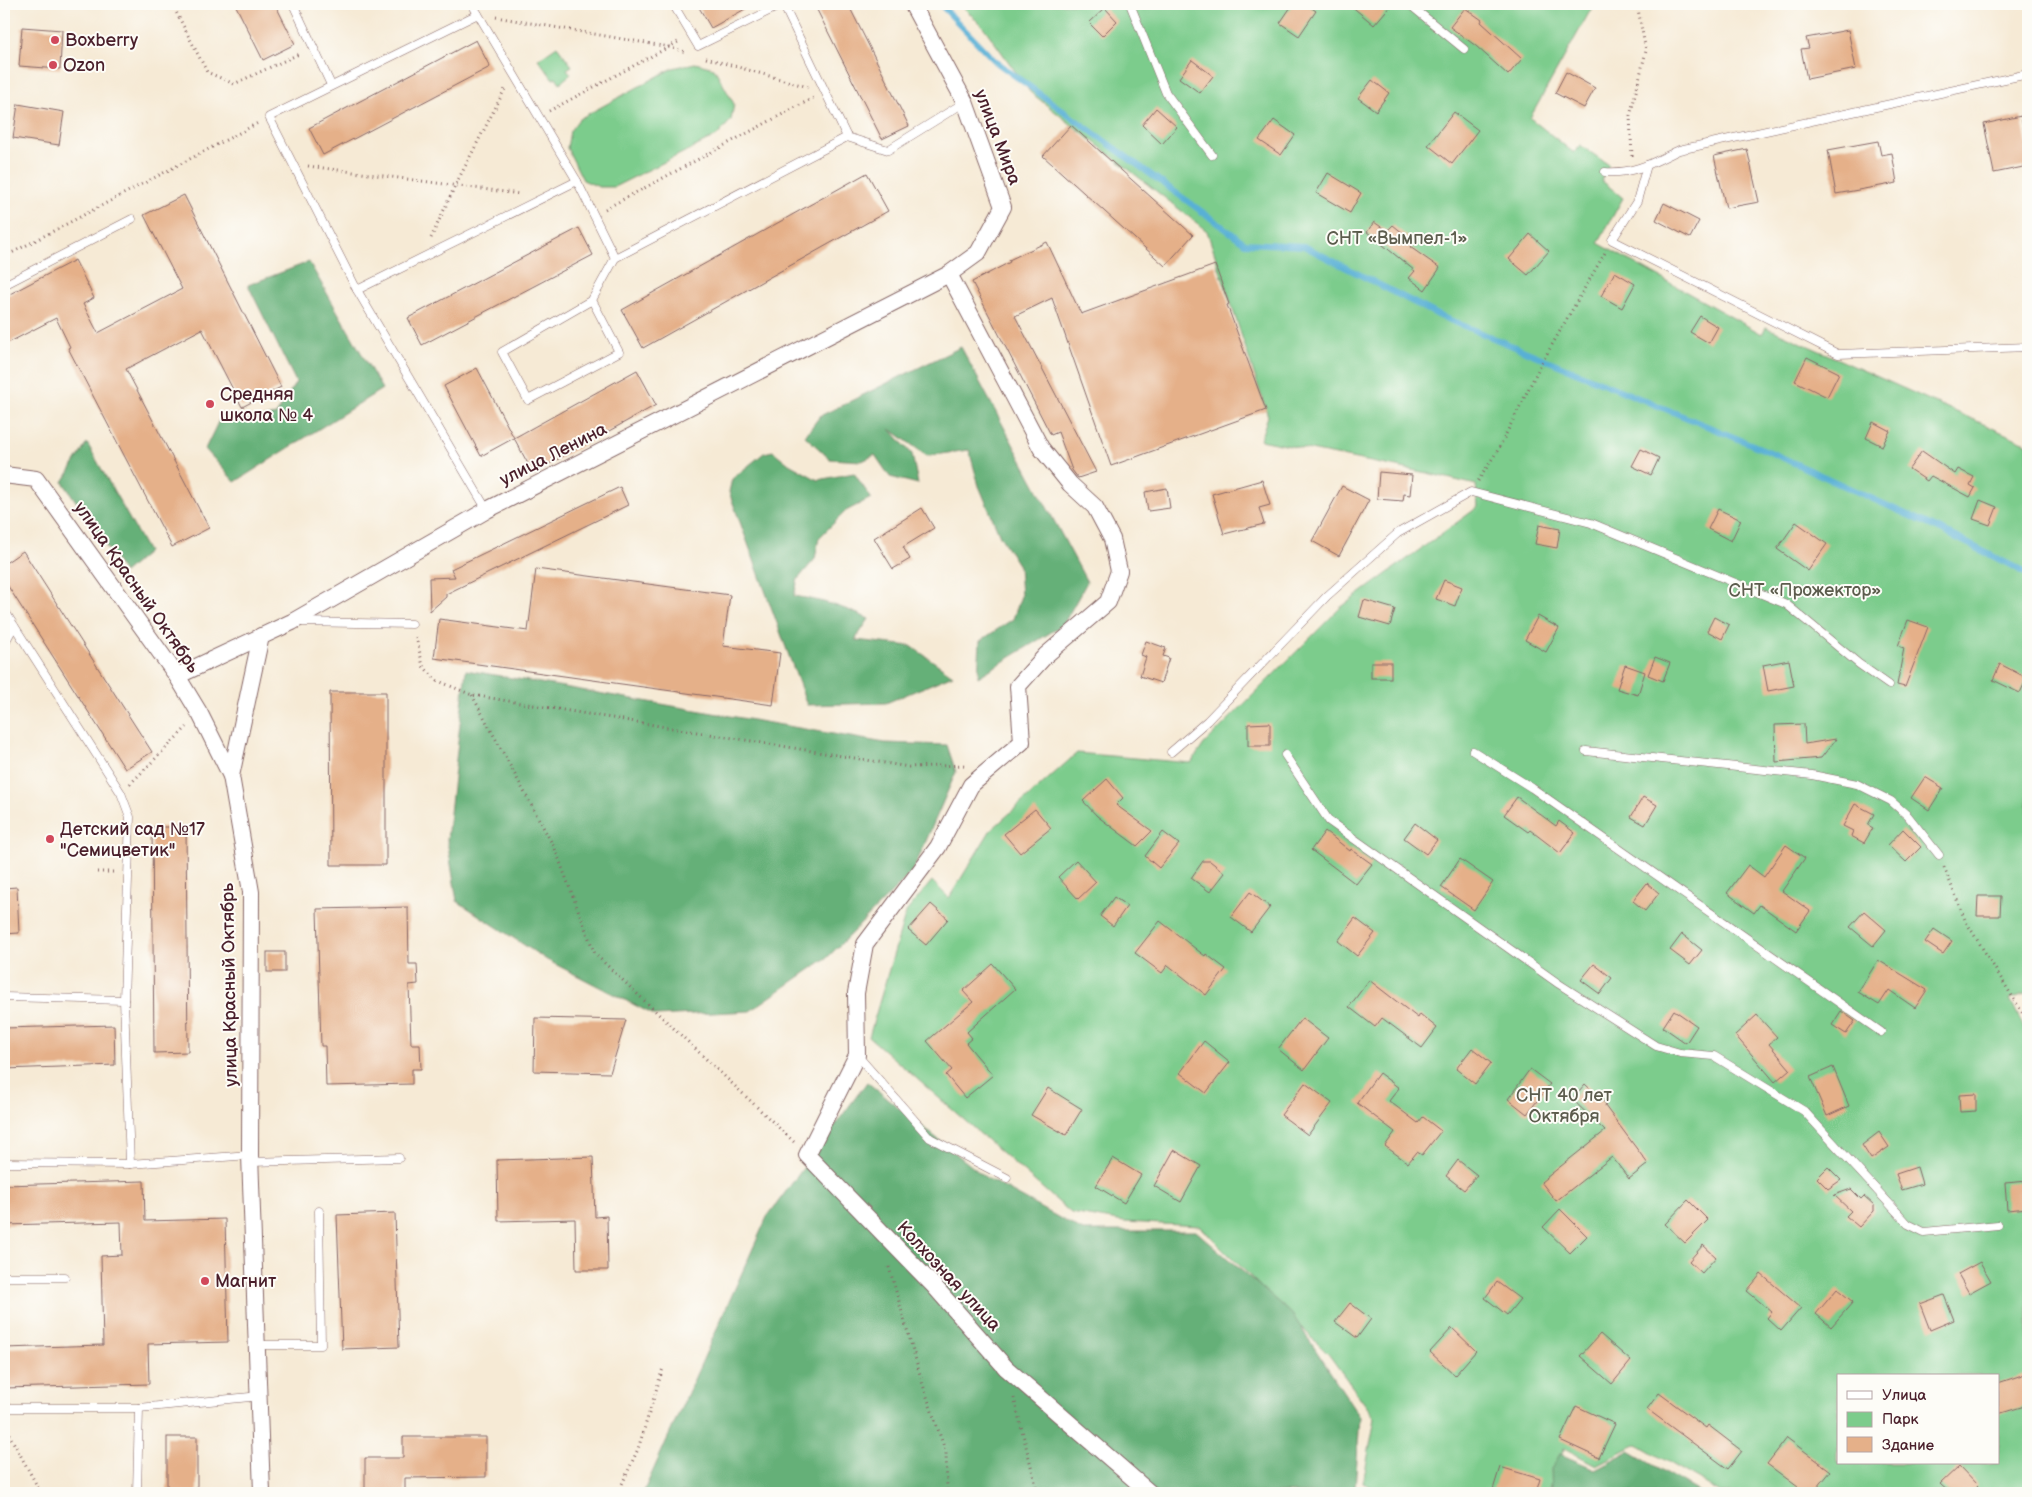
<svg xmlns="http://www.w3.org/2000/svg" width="2032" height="1497" font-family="'Balsamiq Sans',sans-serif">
<rect width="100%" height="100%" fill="#fdfcf7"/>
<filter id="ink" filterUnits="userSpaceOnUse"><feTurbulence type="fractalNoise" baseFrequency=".02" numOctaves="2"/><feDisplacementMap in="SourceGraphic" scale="10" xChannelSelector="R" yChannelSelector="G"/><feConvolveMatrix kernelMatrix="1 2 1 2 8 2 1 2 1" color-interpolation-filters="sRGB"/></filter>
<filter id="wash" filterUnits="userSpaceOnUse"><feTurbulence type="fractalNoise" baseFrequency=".0096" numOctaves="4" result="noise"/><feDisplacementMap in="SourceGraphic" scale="20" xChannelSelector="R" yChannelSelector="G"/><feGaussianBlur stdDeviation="1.12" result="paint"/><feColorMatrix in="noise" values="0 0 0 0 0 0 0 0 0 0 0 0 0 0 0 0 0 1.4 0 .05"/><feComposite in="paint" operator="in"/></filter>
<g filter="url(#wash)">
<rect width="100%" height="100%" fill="#f6ead5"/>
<!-- green -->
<g fill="#7ccc8c" stroke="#63765c" fill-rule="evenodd">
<path d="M960,4H1594L1530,118L1574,153L1580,145L1609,165L1601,180L1623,198L1598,243L1762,334L1766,327L2028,444V993L2010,999L2028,1036V1493H1722L1637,1444L1596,1465L1564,1448L1548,1493H1385L1363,1483L1375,1418L1329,1355L1200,1226L1124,1222L1071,1213L869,1037L906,912L932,881L949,898L990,831L1077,753L1191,763L1204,744L1340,608L1478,507L1476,485L1427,473L1260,440L1268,416L1207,231L1030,92L985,29ZM1838,1376H1998V1463H1838Z"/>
<polygon points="557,46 572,66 567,69 571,74 560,83 556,77 553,79 538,59"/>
<polygon points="695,63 714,68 734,104 731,120 717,136 614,187 599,187 583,180 567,148 570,131 579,119 673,68"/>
</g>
<!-- forest -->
<g fill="#65b078" stroke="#586852">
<polygon points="309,262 382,389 235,482 205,449 221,416 244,421 276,415 296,382 248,285"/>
<polygon points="961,347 1087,582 1063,625 978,677 980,641 1013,619 1021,596 1019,566 1000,536 979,486 969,450 927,456 890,429 912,454 918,484 890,477 875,455 862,461 830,459 805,436 820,416"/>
<polygon points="87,443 148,552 124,573 63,482"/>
<path d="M773,451L789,464L818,480L854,473L871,498L846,511L819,538L815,559L798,579L794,596C821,600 844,607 869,619L855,640L911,646L953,675L886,703L807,705L729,492L732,479L764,453Z"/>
<polygon points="466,670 885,743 947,745 956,772 913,871 828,957 750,1011 656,1016 547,960 457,901 447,840"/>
<polygon points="867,1082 985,1177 1083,1231 1196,1231 1292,1314 1360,1417 1355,1488 1359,1493 643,1493 767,1217"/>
<polygon points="1629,1451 1701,1493 1552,1493 1551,1469 1560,1454 1595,1469"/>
</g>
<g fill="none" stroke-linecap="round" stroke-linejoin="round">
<!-- stream -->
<polyline stroke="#58b0d5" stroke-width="6" points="940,4 996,62 1245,243 1304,246 1442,317 1770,452 1943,531 2028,574"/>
</g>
<g id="blocks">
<!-- building -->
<g fill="#e5b089">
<polygon points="235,4 275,4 295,44 263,60"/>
<polygon points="697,4 754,4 711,28"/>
<polygon points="814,4 848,4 909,126 882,139"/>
<polygon points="1293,4 1306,4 1316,11 1299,36 1280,23"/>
<polygon points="1349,4 1392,4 1374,25"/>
<polygon points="1105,8 1117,21 1102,36 1089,23"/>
<polygon points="1465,8 1482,20 1481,22 1522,59 1508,75 1476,46 1450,27"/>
<polygon points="22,27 62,30 60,69 19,66"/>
<polygon points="1848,30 1856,69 1807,79 1801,49 1809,48 1806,38"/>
<polygon points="476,40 490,67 323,155 309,128"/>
<polygon points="1192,60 1213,76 1200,93 1179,78"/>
<polygon points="1566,72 1595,88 1584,108 1555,93"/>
<polygon points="1372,80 1389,93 1376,111 1358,98"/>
<polygon points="18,104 64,112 59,145 13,138"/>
<polygon points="1156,108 1177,127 1162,144 1142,125"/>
<polygon points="1454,112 1478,130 1452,164 1428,145"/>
<polygon points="2021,116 2028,151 2028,166 1994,173 1984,124"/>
<polygon points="1274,120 1295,135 1281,155 1259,140"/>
<polygon points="1071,125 1193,235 1165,266 1043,156"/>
<polygon points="1878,141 1881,155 1892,153 1897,183 1836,194 1828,150"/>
<polygon points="1747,149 1759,202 1726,208 1714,156"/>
<polygon points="867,173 888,211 643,348 622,310"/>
<polygon points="1328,173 1361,193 1350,213 1316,193"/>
<polygon points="184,195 281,387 242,407 202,329 126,369 209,528 172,547 68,348 70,347 56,318 4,345 4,297 75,260 94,298 83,304 98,333 182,289 144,215"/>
<polygon points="1664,203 1699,221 1690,238 1656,220"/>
<polygon points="1374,222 1387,231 1393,225 1414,242 1410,247 1440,268 1425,290 1409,278 1415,271 1367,232"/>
<polygon points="579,228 593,255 422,345 408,318"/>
<polygon points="1530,234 1549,251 1528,275 1509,259"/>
<polygon points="1047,242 1081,314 1215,265 1229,304 1227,305 1266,410 1111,466 1052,298 1015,316 1096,472 1078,478 1072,470 1058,432 1051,435 972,282 1010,262 1009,260"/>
<polygon points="1615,272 1635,284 1622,308 1601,296"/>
<polygon points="1700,316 1718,327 1709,343 1690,332"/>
<polygon points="1807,357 1839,373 1827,397 1795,381"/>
<polygon points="477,368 514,438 481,456 444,386"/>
<polygon points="637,370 656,405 533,473 514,438"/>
<polygon points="1873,422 1890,431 1882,446 1866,438"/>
<polygon points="1641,449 1659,458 1651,475 1632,466"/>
<polygon points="1922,451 1955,474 1958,469 1974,477 1970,485 1975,488 1970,497 1931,476 1927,481 1909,469"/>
<polygon points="1379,472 1412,475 1410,495 1404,494 1403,501 1377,499"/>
<polygon points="1262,480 1270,505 1259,508 1264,524 1224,534 1212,494"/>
<polygon points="1342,486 1369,500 1339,556 1312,541"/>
<polygon points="620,487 628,505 446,594 446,597 430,611 429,578 455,577 451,569"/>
<polygon points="1167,488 1170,508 1148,511 1145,492"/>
<polygon points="1980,500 1997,507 1990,525 1973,519"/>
<polygon points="922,508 934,528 903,547 910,559 893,569 874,538"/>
<polygon points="1718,509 1741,520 1731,541 1708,529"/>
<polygon points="1796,522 1827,544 1808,571 1777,549"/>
<polygon points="1539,525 1560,529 1557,548 1535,544"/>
<polygon points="23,551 152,752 125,769 4,580 4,564"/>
<polygon points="536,569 730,595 723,646 780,653 773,705 434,658 439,619 528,631"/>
<polygon points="1444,580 1462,587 1455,606 1436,599"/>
<polygon points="1364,600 1395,609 1390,626 1359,617"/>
<polygon points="1538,616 1559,628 1546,652 1525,640"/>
<polygon points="1714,617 1729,625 1722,639 1707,631"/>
<polygon points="1908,620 1928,627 1905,687 1897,685 1904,648 1898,646"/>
<polygon points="1146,641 1166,648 1163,656 1169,658 1161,683 1140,676 1146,657 1141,655"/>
<polygon points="1655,657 1670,663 1663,681 1648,675"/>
<polygon points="1789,660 1794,686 1768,691 1763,665"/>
<rect x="1371" y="662" width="20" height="16"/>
<polygon points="2000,664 2027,678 2020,693 1993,680"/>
<polygon points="1625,665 1645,672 1638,695 1617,689"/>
<polygon points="330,692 386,692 386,865 331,865"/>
<polygon points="1270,723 1270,746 1248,746 1248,724"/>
<polygon points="1804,724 1805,744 1836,739 1821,758 1776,762 1775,725"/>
<polygon points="1925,777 1943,788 1929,810 1911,798"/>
<polygon points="1107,779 1123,798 1116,805 1152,831 1137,846 1097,816 1083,801"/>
<polygon points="1517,797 1556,826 1559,821 1575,833 1560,853 1530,830 1528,832 1504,815"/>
<polygon points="1643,797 1657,805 1645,825 1631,817"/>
<polygon points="1855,804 1874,814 1868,825 1873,828 1864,843 1851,836 1853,831 1843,826"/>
<polygon points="1035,809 1051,828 1020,853 1004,834"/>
<polygon points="1415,823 1437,840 1426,854 1404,838"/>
<polygon points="152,827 186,827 188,1052 154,1053"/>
<polygon points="1903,829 1921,847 1906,862 1888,845"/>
<polygon points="1325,831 1350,851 1351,849 1372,864 1356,884 1311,850"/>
<polygon points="1163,832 1179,844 1159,868 1145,856"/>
<polygon points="1786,845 1805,858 1782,891 1810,911 1796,931 1760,905 1754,913 1727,893 1748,865 1764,877"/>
<polygon points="1460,859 1493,882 1474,910 1441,887"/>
<polygon points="1076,860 1096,882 1078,899 1058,877"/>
<polygon points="1203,861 1210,861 1225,873 1210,892 1191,878"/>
<polygon points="1647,883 1659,893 1645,911 1633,901"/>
<polygon points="17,887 19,933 4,934 4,888"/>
<polygon points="1250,892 1270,907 1251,932 1231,917"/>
<polygon points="1978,896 2001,896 2000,916 1977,916"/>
<polygon points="1114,897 1127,906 1113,926 1100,916"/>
<polygon points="931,904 948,919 926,945 908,930"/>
<polygon points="408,907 409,964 417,964 418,984 409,985 411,1044 420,1044 421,1069 412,1069 412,1084 326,1086 325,1046 321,1046 317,909"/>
<polygon points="1864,911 1886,930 1873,946 1850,927"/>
<polygon points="1355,918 1375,933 1357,956 1338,941"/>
<polygon points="1160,921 1205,956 1206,954 1226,969 1206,995 1168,965 1162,973 1135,953"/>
<polygon points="1934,929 1952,941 1943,954 1925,942"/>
<polygon points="1682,934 1702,950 1690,965 1670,950"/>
<rect x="267" y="952" width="18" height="20"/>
<polygon points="1878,960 1927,990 1915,1008 1889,990 1879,1005 1858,992"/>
<polygon points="993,964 1015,989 967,1032 972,1038 966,1043 993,1075 965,1098 946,1075 952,1070 927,1041 973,1002 963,991"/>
<polygon points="1594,964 1612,978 1600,994 1581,980"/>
<polygon points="1369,980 1418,1018 1420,1014 1437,1028 1422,1048 1382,1018 1375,1027 1349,1007"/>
<polygon points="1674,1010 1697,1026 1686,1043 1663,1027"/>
<polygon points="1841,1011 1855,1021 1846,1034 1832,1025"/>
<polygon points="1757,1015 1777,1037 1769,1044 1790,1069 1775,1082 1735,1035"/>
<polygon points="535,1018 626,1020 610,1073 534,1071"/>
<polygon points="1302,1018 1328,1038 1304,1070 1278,1049"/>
<polygon points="114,1025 115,1065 4,1069 4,1028"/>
<polygon points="1204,1041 1230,1062 1206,1093 1180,1073"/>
<polygon points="1472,1048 1491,1063 1475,1084 1456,1069"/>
<polygon points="1833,1067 1849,1106 1827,1116 1810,1077"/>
<polygon points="1530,1069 1550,1084 1527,1114 1508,1099"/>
<polygon points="1379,1073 1399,1088 1389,1101 1418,1123 1423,1117 1441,1131 1422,1155 1417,1152 1408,1163 1385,1146 1395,1132 1357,1103"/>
<polygon points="1305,1083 1332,1103 1308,1135 1281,1115"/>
<polygon points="1585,1084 1606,1104 1605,1106 1648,1164 1629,1179 1612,1157 1556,1201 1541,1182 1605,1131 1572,1099"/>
<polygon points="1048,1088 1082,1109 1066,1135 1031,1115"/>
<polygon points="1976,1094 1976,1111 1960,1112 1959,1095"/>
<polygon points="1879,1132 1889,1147 1871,1159 1862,1145"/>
<polygon points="1174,1150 1201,1166 1181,1202 1154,1186"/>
<polygon points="593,1157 595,1217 607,1216 608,1270 576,1270 575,1219 498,1221 497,1160"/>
<polygon points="1113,1158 1141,1175 1124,1203 1096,1186"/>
<polygon points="1458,1160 1477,1175 1464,1190 1446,1176"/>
<polygon points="1828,1167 1841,1180 1828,1189 1817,1178"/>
<polygon points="1917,1167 1922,1184 1902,1190 1896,1174"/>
<polygon points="144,1181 145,1221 225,1219 228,1342 148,1344 149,1384 4,1388 4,1348 103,1345 101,1256 122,1255 121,1222 4,1225 4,1185"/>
<polygon points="2028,1181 2028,1208 2007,1210 2005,1183"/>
<polygon points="1851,1189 1861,1199 1864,1196 1874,1205 1874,1211 1859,1227 1846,1216 1851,1211 1834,1195"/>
<polygon points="1688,1200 1708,1220 1685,1243 1665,1224"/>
<polygon points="1560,1209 1587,1236 1570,1253 1543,1227"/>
<polygon points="395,1213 399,1347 342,1349 337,1215"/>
<polygon points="1703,1245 1716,1257 1702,1273 1689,1261"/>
<polygon points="1980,1262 1991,1281 1969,1293 1958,1274"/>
<polygon points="1761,1274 1801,1308 1781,1331 1767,1318 1772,1312 1747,1291"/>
<polygon points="1497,1282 1520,1299 1507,1315 1485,1298"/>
<polygon points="1837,1289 1853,1302 1831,1327 1816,1314"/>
<polygon points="1944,1295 1954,1320 1930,1330 1920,1304"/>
<polygon points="1350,1303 1371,1319 1357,1338 1335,1322"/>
<polygon points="1452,1328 1476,1351 1455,1375 1430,1352"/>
<polygon points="1600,1334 1631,1361 1612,1384 1580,1356"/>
<polygon points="2028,1373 2028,1405 1998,1414 1998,1383"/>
<polygon points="1659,1393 1706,1428 1708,1425 1742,1451 1728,1469 1647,1409"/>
<polygon points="1576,1406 1615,1424 1599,1458 1560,1440"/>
<rect x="167" y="1437" width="30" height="56"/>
<polygon points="403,1437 486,1437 486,1477 405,1478 405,1493 365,1493 365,1458 403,1458"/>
<polygon points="1787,1438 1831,1471 1813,1493 1806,1493 1767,1464"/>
<polygon points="1959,1466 1978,1486 1970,1493 1950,1493 1940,1484"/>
<polygon points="1500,1467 1540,1479 1536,1493 1492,1493"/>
</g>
</g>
</g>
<g filter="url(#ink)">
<use href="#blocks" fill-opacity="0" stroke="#866666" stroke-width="1"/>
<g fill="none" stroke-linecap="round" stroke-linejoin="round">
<defs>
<g id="service">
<polyline points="293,4 331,85"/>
<polyline points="472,4 478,14"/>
<polyline points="673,4 698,46 783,4 847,137"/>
<polyline points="1130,4 1166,93 1212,155"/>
<polyline points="1409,4 1464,49"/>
<polyline points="1647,165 1637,201 1612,240 1838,354 2028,347"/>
<path d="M1605,172C1635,174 1652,163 1679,150L2028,74"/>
<polyline points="4,285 132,219"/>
<polyline points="357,290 577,181"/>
<polyline points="592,300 502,352 528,400 619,352 592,300 615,258"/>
<polyline points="487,510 357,290 269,117 478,14 577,181 615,258 847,137 888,150 965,102"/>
<polyline points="4,610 121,793 130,817 124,1000 130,1164"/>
<polyline points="299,622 412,624"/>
<polyline points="4,644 14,626"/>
<polyline points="1473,751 1532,788 1881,1032"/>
<polyline points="1586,751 1812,775 1857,784 1891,801 1908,816 1939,855"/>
<polyline points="1171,752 1207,721 1327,596 1398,533 1471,492 1591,523 1786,604 1859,664 1889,685"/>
<polyline points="1285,755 1329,821 1559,984 1656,1046 1680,1053 1714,1056 1804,1111 1908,1224 1924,1232 1998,1225"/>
<polyline points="4,997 124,1000"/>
<polyline points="857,1055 930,1138 1007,1178"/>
<polyline points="250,1162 399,1158"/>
<polyline points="4,1163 130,1164 250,1155"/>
<polyline points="4,1277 65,1277"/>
<polyline points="258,1345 321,1345 319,1211"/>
<polyline points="4,1408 139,1408 260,1396"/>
<polyline points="137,1493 139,1408"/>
</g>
<g id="minor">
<polyline points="949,274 1041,448 1070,484 1095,507 1112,539 1119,571 1108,602 1046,655 1018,686 1022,742 971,785 938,847 865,944 856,993 857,1055 807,1155 934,1286 1006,1368 1150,1493"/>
<polyline points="4,475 36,479 177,676 200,714 231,776 251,892 250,1155 262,1493"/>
<polyline points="177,676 292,622 487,510 949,274 978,253 1003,207 965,102 912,4"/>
<polyline points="231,776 261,636"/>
</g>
</defs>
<!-- service casing -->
<use href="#service" stroke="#866666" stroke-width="9"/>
<!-- minor casing -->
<use href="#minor" stroke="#866666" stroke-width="18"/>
<!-- path -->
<g stroke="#866666" stroke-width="3" stroke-dasharray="1 4" stroke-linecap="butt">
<polyline points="172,4 207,72 234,84 301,53"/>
<polyline points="496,17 669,47 686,52"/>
<polyline points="706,58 808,87"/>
<polyline points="549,111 680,41"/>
<polyline points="1632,156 1630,116 1646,51 1637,4"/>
<polyline points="308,166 520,194"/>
<polyline points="605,209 813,98"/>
<polyline points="431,238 455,186 506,87"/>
<polyline points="4,257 258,123"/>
<polyline points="1478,481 1498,450 1541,364 1606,251"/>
<polyline points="416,637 423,666 436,680 472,695 909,767 967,765"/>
<polyline points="472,695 555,849 595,954 794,1142"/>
<polyline points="130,784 187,727"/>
<polyline points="1944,867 1965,920 2028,1022"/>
<polyline points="97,872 115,872"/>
<polyline points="889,1267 923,1385 946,1453 947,1493"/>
<polyline points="1014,1398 1036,1486 1041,1493"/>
<polyline points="4,1425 41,1493"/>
<polyline points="618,1493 638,1449 663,1368"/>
</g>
<!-- service -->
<use href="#service" stroke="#fff" stroke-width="8"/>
<!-- minor -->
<use href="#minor" stroke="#fff" stroke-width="16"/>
</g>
</g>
<!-- markers -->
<g fill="#d1495b" stroke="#fdfcf7" stroke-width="2">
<circle cx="55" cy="40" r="5"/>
<circle cx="53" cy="65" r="5"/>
<circle cx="210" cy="404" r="5"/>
<circle cx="50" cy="839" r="5"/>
<circle cx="205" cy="1281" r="5"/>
</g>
<g text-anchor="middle" stroke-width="4" stroke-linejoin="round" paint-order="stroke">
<!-- poi labels -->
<g font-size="18" fill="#4a1f2b" stroke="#fdfcf7" text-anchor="start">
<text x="65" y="46">Boxberry</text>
<text x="63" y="71">Ozon</text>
<text x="220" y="400">Средняя<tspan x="220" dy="21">школа № 4</tspan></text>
<text x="60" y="835">Детский сад №17<tspan x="60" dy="21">"Семицветик"</tspan></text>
<text x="215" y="1287">Магнит</text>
</g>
<!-- street labels -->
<g font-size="18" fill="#4a1f2b" stroke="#fdfcf7">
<text transform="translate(998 137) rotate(69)" y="6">улица Мира</text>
<text transform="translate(553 454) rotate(-27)" y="6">улица Ленина</text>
<text transform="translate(137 587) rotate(55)" y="6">улица Красный Октябрь</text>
<text transform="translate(229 985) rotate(-91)" y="6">улица Красный Октябрь</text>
<text transform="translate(949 1276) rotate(47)" y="6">Колхозная улица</text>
</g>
<!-- park labels -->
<g font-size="18" fill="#5c5c4d" stroke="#fdfcf7">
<text x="1397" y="244">СНТ «Вымпел-1»</text>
<text x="1805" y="596">СНТ «Прожектор»</text>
<text x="1564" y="1101">СНТ 40 лет<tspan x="1564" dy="21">Октября</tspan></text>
</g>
</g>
<!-- margin -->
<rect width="2032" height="1497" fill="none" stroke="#fdfcf7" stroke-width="20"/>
<!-- legend -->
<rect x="1837" y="1374" width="162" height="90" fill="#fdfcf7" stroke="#b5a4a5"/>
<rect x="1847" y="1391" width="25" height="8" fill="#ffffff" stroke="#b5a4a5"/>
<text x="1882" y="1400" font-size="15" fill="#4a1f2b">Улица</text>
<rect x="1847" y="1412" width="25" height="15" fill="#7ccc8c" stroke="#b5a4a5"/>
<text x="1882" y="1424" font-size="15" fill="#4a1f2b">Парк</text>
<rect x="1847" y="1437" width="25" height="15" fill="#e5b089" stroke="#b5a4a5"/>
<text x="1882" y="1450" font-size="15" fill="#4a1f2b">Здание</text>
</svg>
